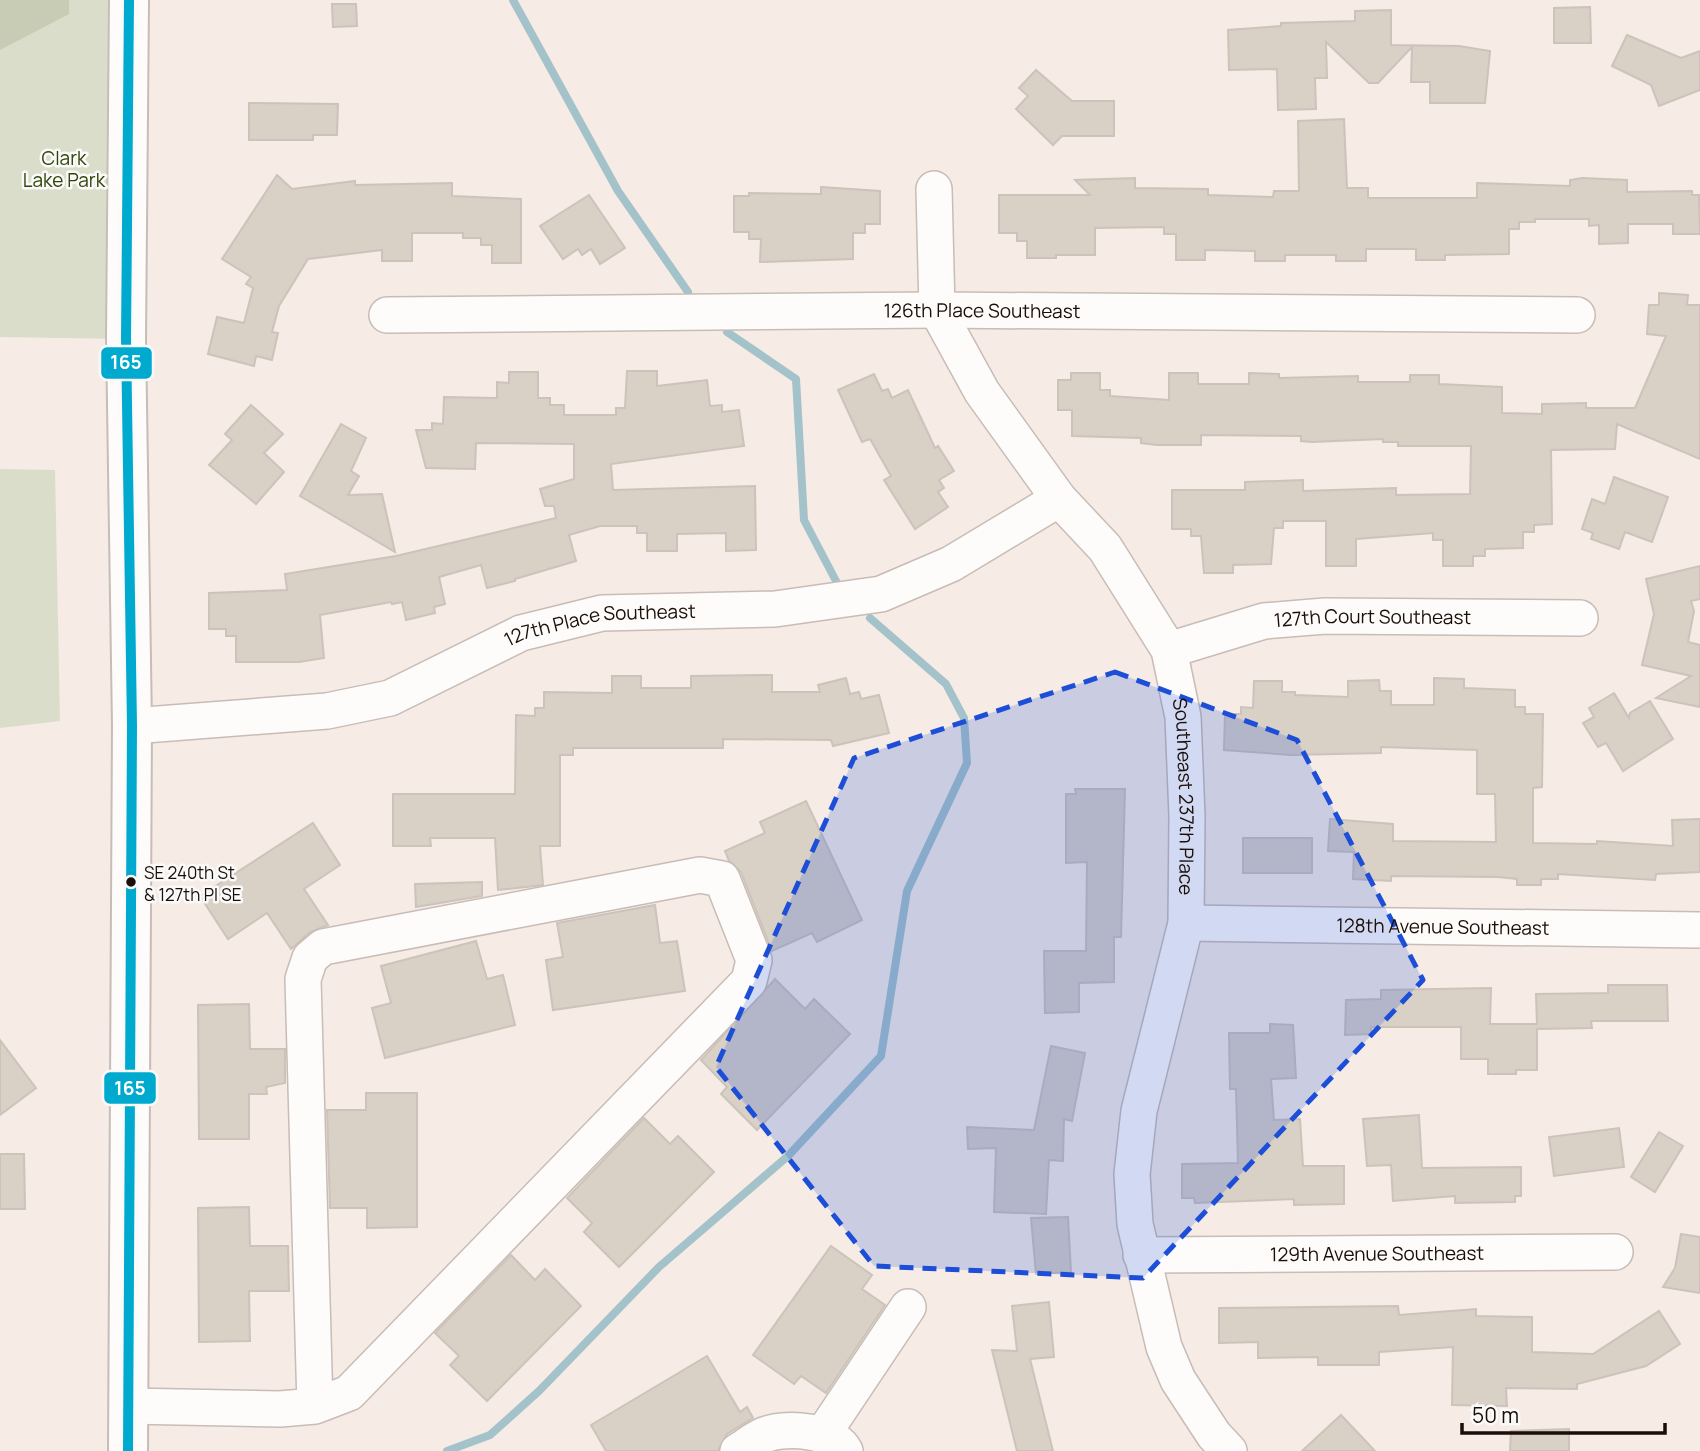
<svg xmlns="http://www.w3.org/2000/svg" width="1700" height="1451" font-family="Manrope,sans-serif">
<rect width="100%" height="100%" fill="#f6ebe5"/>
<!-- green -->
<g fill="#daddca">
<polygon points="0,0 128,0 126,339 0,337"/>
<polygon points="0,469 55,470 60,721 0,728"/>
</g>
<!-- forest -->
<polygon fill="#c8ccb5" points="0,0 69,0 69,14 0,50"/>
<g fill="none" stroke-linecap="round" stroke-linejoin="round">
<!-- stream -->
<g stroke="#a3c2ca" stroke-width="8">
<polyline points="513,0 618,191 688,292"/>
<polyline points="727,332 796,379 804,520 836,581"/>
<polyline points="447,1451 490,1435 539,1391 659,1267 788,1156 881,1056 907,891 967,763 964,718 946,684 870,618"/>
</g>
</g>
<!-- building -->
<g fill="#d9d0c6" stroke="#ccc3bb" stroke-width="2">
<polygon points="332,4 356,4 357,26 333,27"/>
<polygon points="1590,7 1591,43 1554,43 1554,8"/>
<polygon points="1391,10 1391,45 1459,46 1490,51 1485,103 1430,103 1430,82 1411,82 1412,47 1378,83 1369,83 1326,42 1327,78 1315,78 1316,109 1278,110 1277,69 1229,70 1228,30 1281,26 1281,23 1355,21 1355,11"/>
<polygon points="1627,35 1681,58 1700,51 1700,90 1659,106 1651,85 1612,66"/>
<polygon points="1036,70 1072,101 1114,101 1114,136 1062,136 1053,145 1016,109 1028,96 1019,88"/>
<polygon points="249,103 338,104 337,135 313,135 313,140 249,140"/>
<polygon points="1344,119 1347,188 1368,188 1368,198 1477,198 1477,183 1570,186 1570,180 1582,178 1627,180 1627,192 1692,191 1692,195 1699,195 1700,234 1673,234 1673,224 1628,224 1628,243 1599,244 1599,225 1589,226 1589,219 1535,219 1535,222 1519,222 1519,229 1509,229 1509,254 1445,255 1445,260 1416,260 1416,249 1366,249 1366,261 1336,261 1336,255 1285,255 1285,261 1255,261 1255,251 1205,250 1205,260 1176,260 1176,234 1164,234 1164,227 1095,228 1095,255 1056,255 1056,258 1027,258 1027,241 1017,241 1017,233 999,233 999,195 1090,195 1075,180 1135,178 1135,188 1208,189 1208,195 1273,197 1274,191 1299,191 1298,121"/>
<polygon points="277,175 292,189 355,181 355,185 452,183 452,196 521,199 521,263 492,263 492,245 481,245 481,238 463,238 463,233 412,233 412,261 382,261 382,250 308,259 279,306 272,332 278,333 272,360 256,356 254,366 208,354 217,317 244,323 253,288 246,284 251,277 222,259"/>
<polygon points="821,187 880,191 880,224 865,224 865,233 853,233 853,259 760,262 761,239 749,239 749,232 734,232 734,196 749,196 749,193 821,194"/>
<polygon points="589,195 625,248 600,264 591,249 582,255 578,249 563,259 540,226"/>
<polygon points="1659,293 1688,295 1687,305 1700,305 1700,459 1617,424 1615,449 1551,450 1552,524 1534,525 1534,532 1523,532 1523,548 1485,549 1485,556 1473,556 1473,566 1443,566 1443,540 1433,540 1433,533 1356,539 1356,566 1326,566 1326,521 1283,521 1283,528 1274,528 1271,564 1233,565 1233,573 1204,573 1201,536 1191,536 1191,529 1172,529 1172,490 1245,490 1245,482 1303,480 1303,491 1396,488 1396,495 1470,494 1471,446 1398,446 1398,442 1383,442 1383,439 1312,442 1301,441 1301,436 1201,435 1201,445 1157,445 1141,443 1141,438 1072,436 1072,410 1058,410 1058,380 1071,380 1071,373 1100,373 1100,390 1110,390 1110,396 1169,400 1169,373 1198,373 1198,384 1249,384 1249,373 1279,374 1279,378 1358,376 1358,382 1410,382 1410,375 1439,375 1439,384 1502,387 1502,413 1542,414 1542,404 1586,403 1586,408 1635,408 1666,336 1647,334 1649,305 1659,305"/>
<polygon points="627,371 657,371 657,386 707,380 710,406 722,405 722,412 739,410 744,446 611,464 613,490 755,486 756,550 726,551 726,533 677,534 677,551 647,551 647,533 637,533 637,526 600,526 569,535 576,561 515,579 515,581 487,588 481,565 439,577 445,604 434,607 435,613 406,620 402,602 392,604 391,602 320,615 324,658 299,662 236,662 236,636 226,636 226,629 209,629 209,593 287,590 285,574 396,556 556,518 554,506 545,506 540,489 574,479 574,444 476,443 475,469 426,468 416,430 432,430 432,423 443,424 444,397 497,398 497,382 509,383 509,372 538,372 538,398 550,398 550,405 564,405 564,415 616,415 616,408 625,408"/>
<polygon points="874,374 882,391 888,389 892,398 908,390 935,448 938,446 954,471 939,480 944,488 938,492 948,507 915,529 884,480 891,476 870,439 862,442 838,390"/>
<polygon points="251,405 283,434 264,453 284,472 256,504 209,465 232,440 225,434"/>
<polygon points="341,424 366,438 351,471 359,476 348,495 382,494 395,552 300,496"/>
<polygon points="1614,477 1668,497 1652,542 1625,532 1619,549 1591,539 1593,533 1582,529 1592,499 1605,504"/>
<polygon points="1700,566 1700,599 1691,601 1694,611 1688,642 1700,645 1700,707 1656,698 1691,676 1642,665 1654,614 1646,579"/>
<polygon points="772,675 772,692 820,692 818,685 846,678 850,694 859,692 861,699 879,695 889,733 833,746 831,740 723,739 723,748 573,748 573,755 560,755 560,846 540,846 543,885 498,890 495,838 430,838 431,846 393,846 393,794 515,794 516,715 535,716 535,708 544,708 544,692 612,693 612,676 641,676 641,688 691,688 691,676"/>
<polygon points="1434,678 1464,679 1464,688 1515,690 1515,707 1525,707 1525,714 1543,714 1542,787 1533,788 1533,843 1597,844 1597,841 1673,846 1672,820 1700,819 1700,872 1656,874 1655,880 1558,874 1558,879 1541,879 1541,885 1517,885 1517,879 1498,877 1391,876 1391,881 1353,879 1354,852 1328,851 1330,819 1393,824 1393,841 1496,842 1495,794 1477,794 1477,750 1381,747 1381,753 1291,755 1224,750 1225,714 1241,714 1241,707 1253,708 1254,681 1282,681 1282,692 1295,692 1295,695 1348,697 1348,681 1379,680 1380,691 1391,691 1391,705 1434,705"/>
<polygon points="1614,693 1629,718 1630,713 1650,701 1673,739 1623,771 1606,743 1598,747 1583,723 1594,717 1589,708"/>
<polygon points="1075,789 1125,789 1121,937 1114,937 1114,982 1079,983 1079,1012 1045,1013 1044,951 1086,951 1087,862 1066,863 1066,794 1076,794"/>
<polygon points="806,801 862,920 817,942 812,933 772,951 741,872 729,861 725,851 765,833 760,822"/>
<polygon points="313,823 340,865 304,889 328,925 310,932 291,949 267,913 228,939 200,896"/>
<rect x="1243" y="838" width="69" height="35"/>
<polygon points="482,882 482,896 416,907 415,884"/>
<polygon points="655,905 660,943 677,941 685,991 553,1010 546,960 563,957 557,923"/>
<polygon points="476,941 487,979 503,975 515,1025 385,1058 372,1008 391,1003 381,966"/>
<polygon points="775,979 805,1009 814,999 850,1034 757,1130 721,1094 727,1087 701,1060"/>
<polygon points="1608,985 1667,985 1668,1021 1591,1021 1592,1028 1537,1029 1537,1070 1516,1070 1516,1074 1488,1074 1488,1059 1461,1059 1461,1027 1371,1027 1371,1034 1345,1035 1346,1000 1381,999 1381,990 1491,988 1490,1024 1537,1024 1536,994 1608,993"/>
<polygon points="249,1004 250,1049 285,1049 285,1083 266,1087 267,1094 249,1094 249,1139 199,1139 198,1005"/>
<polygon points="1270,1024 1293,1025 1296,1078 1271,1079 1274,1120 1300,1119 1303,1166 1344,1166 1344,1204 1294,1205 1294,1199 1195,1203 1194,1198 1182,1198 1182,1164 1238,1163 1236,1089 1230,1089 1229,1033 1270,1033"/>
<polygon points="0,1040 36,1088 0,1115"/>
<polygon points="1051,1046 1085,1053 1072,1121 1064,1119 1063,1161 1049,1160 1046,1214 994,1212 996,1148 968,1149 967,1127 1034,1130"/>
<polygon points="366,1093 417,1093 417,1227 367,1228 367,1208 330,1208 327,1110 366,1110"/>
<polygon points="1419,1115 1422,1168 1521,1167 1521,1196 1515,1196 1515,1202 1455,1203 1455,1196 1393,1201 1391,1165 1367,1166 1363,1119"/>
<polygon points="644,1118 670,1144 678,1136 714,1172 619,1267 584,1232 592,1223 567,1198"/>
<polygon points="1619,1128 1624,1167 1554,1176 1549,1137"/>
<polygon points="1659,1132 1683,1146 1655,1192 1631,1177"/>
<polygon points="0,1154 24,1154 25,1209 0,1209"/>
<polygon points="249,1207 250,1246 288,1246 289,1291 249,1291 250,1341 199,1342 198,1208"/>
<polygon points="1068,1217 1071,1272 1036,1274 1031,1218"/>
<polygon points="1681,1234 1700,1237 1700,1293 1663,1287 1675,1268"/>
<polygon points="831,1246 872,1275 862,1289 885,1305 826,1393 801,1376 794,1384 753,1355"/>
<polygon points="511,1255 535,1280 545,1269 581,1306 487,1401 450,1365 459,1356 435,1333"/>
<polygon points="1049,1302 1054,1357 1030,1359 1053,1451 1017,1451 992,1350 1017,1351 1012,1306"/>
<polygon points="1398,1306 1399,1315 1476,1309 1476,1316 1532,1317 1532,1352 1593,1354 1659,1311 1680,1344 1646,1366 1577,1384 1577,1389 1506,1388 1507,1406 1452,1405 1453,1347 1379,1352 1379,1365 1318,1365 1318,1357 1258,1358 1258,1342 1219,1343 1219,1308"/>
<polygon points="707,1356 740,1412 747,1407 753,1418 727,1434 718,1451 606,1451 591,1425"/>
<polygon points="1341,1415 1375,1451 1302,1451"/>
<polygon points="1569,1429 1569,1451 1510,1451 1511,1431"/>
</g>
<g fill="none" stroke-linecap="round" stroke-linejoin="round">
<defs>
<g id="minor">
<path id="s1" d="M934,189L937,310L982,392L1059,499L1105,548L1169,650L1183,717L1187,816L1186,923L1139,1111L1132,1174L1135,1224L1164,1347L1178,1380L1214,1435L1229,1451"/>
<path id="s2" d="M387,315L937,310L1577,315"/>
<path id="s3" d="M1169,650L1264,621L1325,616L1580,618"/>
<path id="s4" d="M132,726L327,711L390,698L521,633L602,613L775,609L881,594L951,564L1059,499"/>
<path id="s5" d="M1186,923L1700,930"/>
<path id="s6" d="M1141,1255L1615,1252"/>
<polyline points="128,1406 280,1409 315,1406 349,1393 749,981 754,960 722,879 700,875 323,947 310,958 303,979 315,1406"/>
<polyline points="823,1434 908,1307"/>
<path d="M738,1451C747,1446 757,1437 767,1434C787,1427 834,1430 845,1451"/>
</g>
<polyline id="major" points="128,1451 132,726 126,339 129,0"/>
</defs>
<!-- minor casing -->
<use href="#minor" stroke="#c8bcb6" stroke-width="38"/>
<!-- major casing -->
<use href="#major" stroke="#c8bcb6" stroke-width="42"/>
<!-- minor -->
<use href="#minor" stroke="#fefcfb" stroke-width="35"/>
<!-- major -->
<use href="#major" stroke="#fefcfb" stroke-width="38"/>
<defs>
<polyline id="bus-1" points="128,1451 132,726 126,339 129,0"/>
</defs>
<!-- bus-1 casing -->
<use href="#bus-1" stroke="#fafafa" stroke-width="16"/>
<!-- bus-1 -->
<use href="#bus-1" stroke="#00a9ce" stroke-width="10"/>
</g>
<!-- marked area -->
<path fill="#1d4ed8" fill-opacity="0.2" stroke="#1d4ed8" stroke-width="5" stroke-dasharray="14 9" stroke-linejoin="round" d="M1115,672L1297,740L1423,980L1143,1278L874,1266L716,1067L854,758Z"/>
<!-- markers -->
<circle fill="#1a0e08" stroke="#fafafa" stroke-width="2.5" cx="131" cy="882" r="6"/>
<g text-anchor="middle" stroke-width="5" stroke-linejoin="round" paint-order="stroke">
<!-- bus labels -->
<g font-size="17" fill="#1a0e08" stroke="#fafafa" text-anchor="start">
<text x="144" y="879">SE 240th St<tspan x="144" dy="22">&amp; 127th Pl SE</tspan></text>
</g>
<!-- park labels -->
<g font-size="19" fill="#314509" stroke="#fafafa">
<text x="64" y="165">Clark<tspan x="64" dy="22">Lake Park</tspan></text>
</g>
<!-- street labels -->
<g font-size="19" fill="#1a0e08" stroke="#fafafa">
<text dy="7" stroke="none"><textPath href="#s2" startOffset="595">126th Place Southeast</textPath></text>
<text dy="7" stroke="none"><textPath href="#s3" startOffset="208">127th Court Southeast</textPath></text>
<text dy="7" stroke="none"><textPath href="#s4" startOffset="486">127th Place Southeast</textPath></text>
<text dy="7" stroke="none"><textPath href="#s1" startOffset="682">Southeast 237th Place</textPath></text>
<text dy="7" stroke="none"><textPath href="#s5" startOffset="257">128th Avenue Southeast</textPath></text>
<text dy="7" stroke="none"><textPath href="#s6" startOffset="236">129th Avenue Southeast</textPath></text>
</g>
</g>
<g stroke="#fafafa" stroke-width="2.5">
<rect x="100" y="346" width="53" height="34" rx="7" fill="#00a9ce"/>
<rect x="103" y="1071" width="54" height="34" rx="7" fill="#00a9ce"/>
</g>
<g font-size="19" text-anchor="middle" font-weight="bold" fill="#fff">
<text x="126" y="369">165</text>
<text x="130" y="1095">165</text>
</g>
<!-- scale -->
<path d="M1462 1423v10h203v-10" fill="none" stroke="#1a0e08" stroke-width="3.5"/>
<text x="1472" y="1423" font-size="21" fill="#1a0e08" stroke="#fafafa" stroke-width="5" paint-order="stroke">50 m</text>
</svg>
